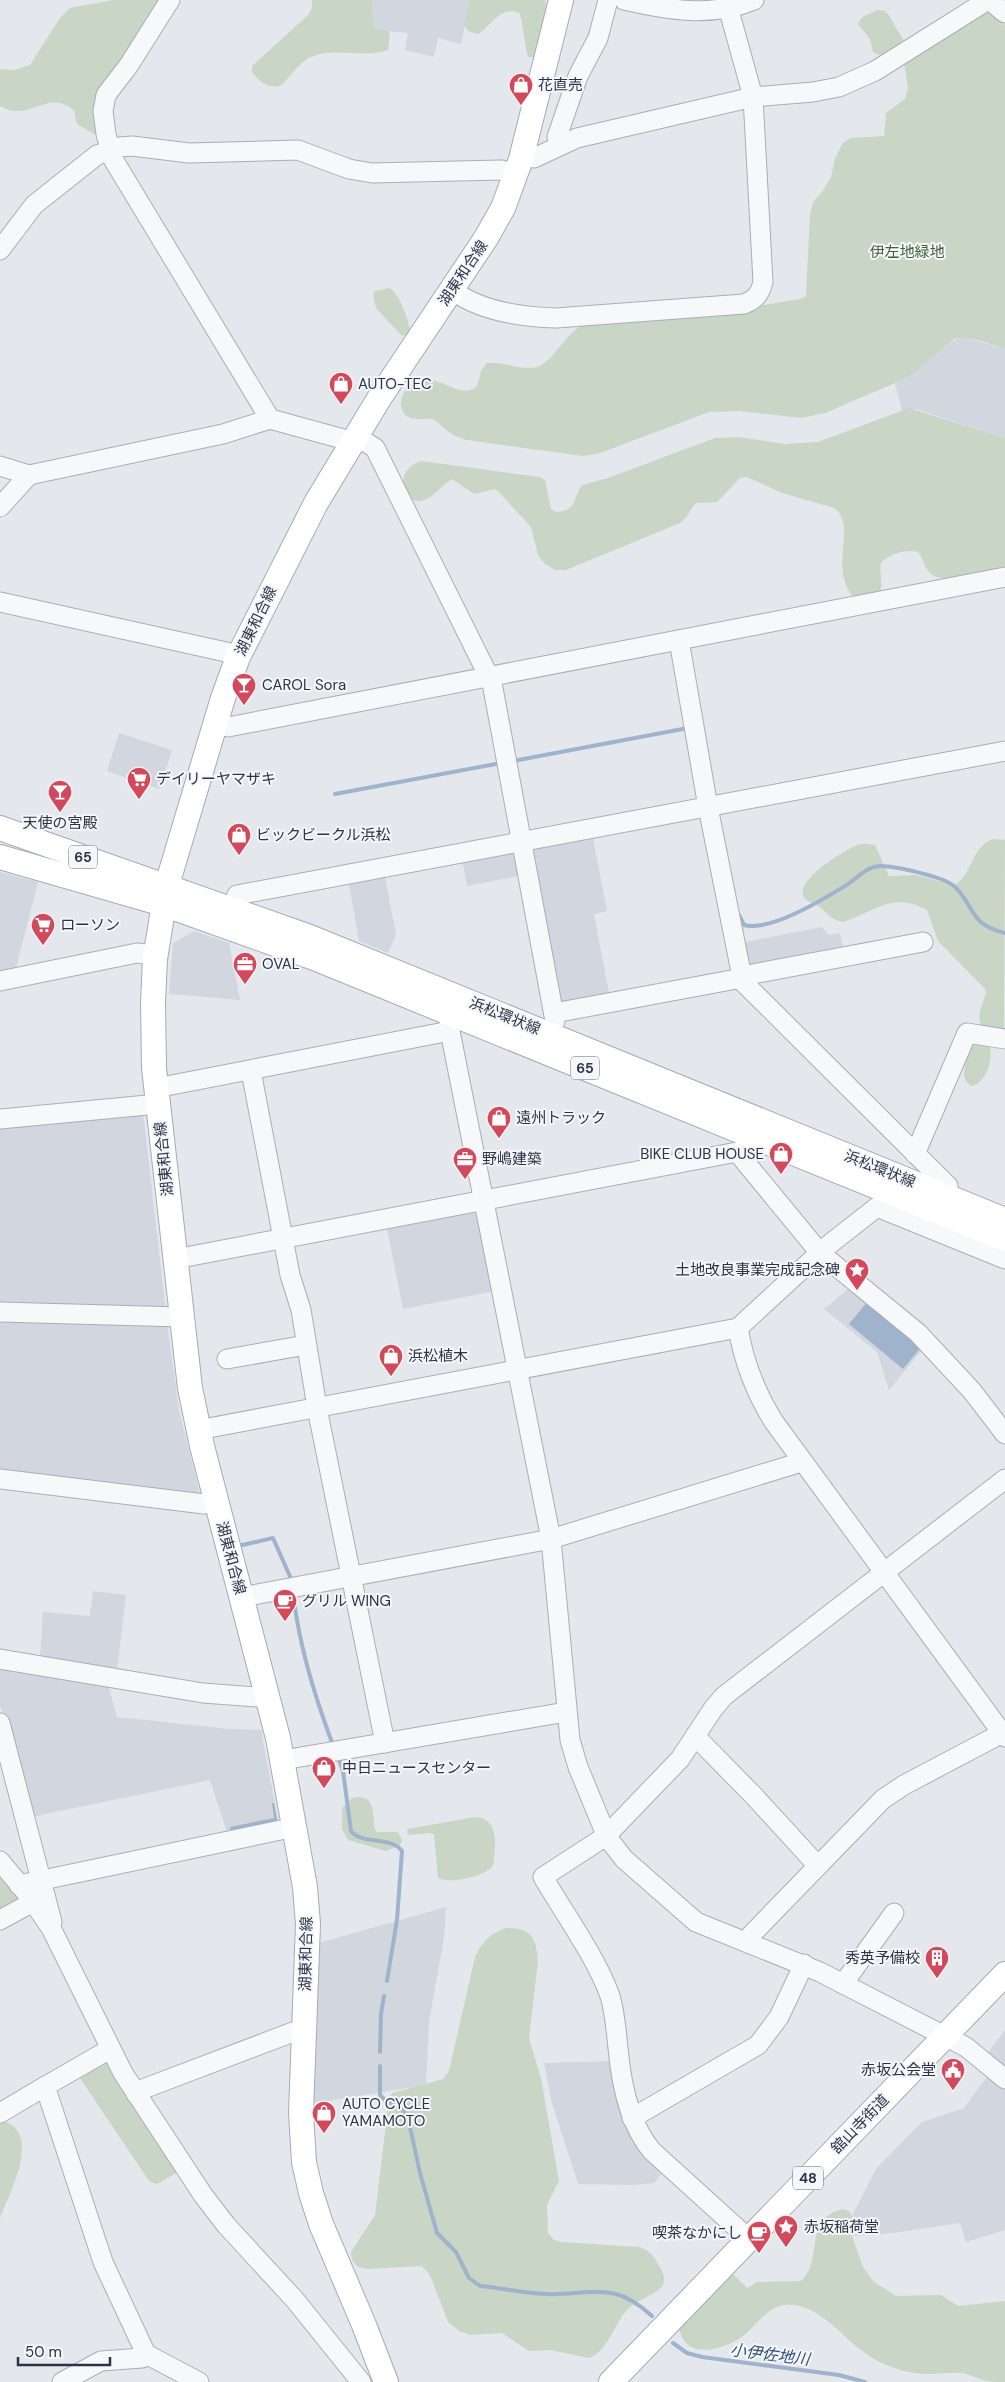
<svg xmlns="http://www.w3.org/2000/svg" width="1005" height="2382" font-family="'DM Sans','Noto Sans JP',sans-serif">
<rect width="100%" height="100%" fill="#e4e7ec"/>
<!-- built -->
<g fill="#d2d6de">
<polygon points="372,0 470,0 461,44 438,38 434,57 405,50 408,33 379,30 373,25"/>
<polygon points="963,337 1005,349 1005,438 916,409 902,410 895,384 907,378 946,344"/>
<polygon points="119,733 172,750 160,789 107,771"/>
<polygon points="592,833 607,911 594,914 610,998 567,1006 556,999 531,845"/>
<polygon points="516,847 524,875 467,886 462,857"/>
<polygon points="0,872 38,882 15,972 0,975"/>
<polygon points="379,873 385,877 396,934 388,953 359,941 348,879"/>
<polygon points="822,927 829,935 840,933 844,954 746,972 740,943"/>
<polygon points="194,931 229,943 240,1000 169,994 173,943"/>
<polygon points="143,1111 166,1313 0,1307 0,1125"/>
<polygon points="475,1207 495,1291 403,1309 386,1224"/>
<polygon points="853,1285 925,1346 889,1390 877,1352 824,1309"/>
<polygon points="0,1316 167,1323 179,1410 201,1498 0,1474"/>
<polygon points="93,1591 126,1595 117,1671 40,1659 43,1612 90,1616"/>
<polygon points="0,1664 107,1681 117,1717 229,1729 261,1730 279,1825 228,1835 210,1780 31,1817 6,1720 0,1706"/>
<polygon points="446,1907 444,1938 429,2022 426,2085 309,2104 315,1944"/>
<polygon points="1005,2030 1005,2070 986,2055"/>
<polygon points="615,2061 665,2169 654,2183 633,2185 578,2184 552,2103 544,2063"/>
<polygon points="989,2074 1005,2087 1005,2230 966,2242 960,2223 893,2233 852,2236 852,2216 876,2169 922,2122 964,2108"/>
</g>
<!-- green -->
<g fill="#c9d6c5">
<path d="M113,0H163L125,62L98,136L78,125C74,120 77,112 71,108C46,90 29,123 0,106V69L15,70L30,65L60,18L70,8Z"/>
<path d="M312,0H372L373,25L376,28L390,32L388,50C364,59 333,46 309,58C297,65 291,77 280,86C268,88 259,82 252,72V66L309,14L312,8Z"/>
<path d="M470,0H545C549,9 538,48 533,57H528L527,54L521,18L519,13C500,5 492,26 478,34L468,31L464,25Z"/>
<path d="M878,10L885,11L888,14L905,43C894,51 886,61 873,52L870,39L858,24L862,17Z"/>
<path d="M987,10L1005,25V349C989,344 971,335 954,339L907,378L825,413L801,418L740,411L709,412L600,453L583,456L467,440C461,438 454,436 449,432C444,429 440,423 434,420C427,417 423,420 416,419C398,419 398,398 407,388C410,384 412,384 416,382C443,372 459,402 477,386L481,371L487,363C503,361 521,371 537,367C554,362 565,332 586,323L745,308L800,299L806,296L810,214L813,202L822,192L831,177L835,158L843,143L851,138L884,136L886,113L905,99L908,89L904,62Z"/>
<path d="M389,288C398,290 413,328 409,336L401,335L376,308L373,294L375,291Z"/>
<path d="M909,408L1005,438V573C987,575 944,586 930,573C924,567 923,558 918,552C905,549 891,554 881,562C879,573 883,583 880,594L855,599C826,567 859,526 834,508L782,493L747,477L740,478L717,502L696,503C690,510 688,517 680,523L566,570H555L545,564L538,555L531,527L498,491L495,489L474,494L452,479C442,485 432,500 420,501C405,504 391,471 421,461L540,477L545,480L551,509L556,512C578,510 572,500 582,485L608,478L715,438L738,437L785,444L818,442Z"/>
<path d="M993,839L1005,840L1004,1031L984,1029C973,1015 985,1005 986,990L938,941L927,910C892,891 875,912 843,922C831,920 829,915 821,908C815,903 805,903 803,894C799,878 842,852 855,846C862,843 868,844 875,845L889,876L915,875L955,885C973,873 971,847 993,839Z"/>
<path d="M975,1043L989,1044C994,1057 987,1082 972,1086C956,1079 968,1054 975,1043Z"/>
<path d="M359,1797C378,1798 371,1819 376,1832H398L402,1840L400,1845L386,1851L348,1840L342,1829V1808L352,1798Z"/>
<path d="M475,1817C500,1818 496,1847 493,1866C483,1877 451,1884 438,1878L434,1834L428,1833L408,1835L407,1829Z"/>
<polygon points="0,1872 26,1902 0,1915"/>
<path d="M506,1928C530,1928 536,1936 538,1960L529,2039L541,2078L559,2181L547,2205L548,2233L554,2240L562,2242L639,2247C649,2250 653,2255 658,2264C679,2294 641,2293 626,2311C614,2325 607,2352 589,2358L550,2350L529,2351L502,2333L470,2335L459,2331L448,2322L432,2280L427,2271L421,2266L367,2269L358,2267L352,2260L351,2252L375,2215L389,2099L392,2093L443,2079L449,2071L475,1957C482,1941 490,1934 506,1928Z"/>
<polygon points="105,2058 178,2172 157,2184 149,2181 80,2078 79,2074"/>
<path d="M3,2121C43,2133 9,2194 0,2218V2122Z"/>
<path d="M843,2209L849,2211L852,2216V2236L863,2267L874,2282L896,2296L941,2295L958,2306L1005,2301V2382C999,2382 992,2382 986,2381C978,2379 970,2374 961,2373C950,2372 939,2374 927,2374C910,2374 895,2369 880,2362C847,2348 824,2302 785,2305C763,2308 754,2331 737,2340C715,2352 685,2358 679,2328L732,2273L747,2288L757,2282L801,2281C825,2260 801,2219 843,2209Z"/>
</g>
<!-- water -->
<g fill="#9fb4cc">
<polygon points="867,1302 922,1346 903,1369 849,1324"/>
<polygon points="272,1803 274,1803 278,1824 231,1834 230,1827 274,1818"/>
</g>
<g fill="none" stroke-linecap="round" stroke-linejoin="round">
<!-- stream -->
<g stroke="#9fb4cc" stroke-width="4">
<polyline points="513,761 688,728"/>
<polyline points="335,794 501,763"/>
<path d="M739,915L744,925C770,932 822,900 845,886C857,879 866,866 881,866C895,866 944,877 954,886C976,907 968,924 1005,933"/>
<polyline points="237,1544 238,1546 273,1538 292,1581"/>
<path d="M293,1593C299,1646 314,1695 333,1745"/>
<path d="M338,1757L343,1771L351,1831C362,1845 391,1836 402,1851L397,1920L387,1981"/>
<polyline points="380,2052 381,2014 384,1996"/>
<path d="M380,2066V2095L385,2100L401,2108L404,2112L410,2127L420,2173L437,2233L456,2252L469,2278L480,2286C502,2288 524,2293 546,2294C591,2296 612,2279 652,2316"/>
<polyline points="673,2343 687,2353 702,2357 839,2375 865,2382"/>
</g>
<defs>
<g id="minor">
<polyline points="170,0 129,65 106,95 103,111 106,134 113,159 270,419"/>
<path d="M624,0C668,10 711,18 754,0"/>
<polyline points="989,0 1005,13"/>
<polyline points="560,144 557,137 578,76 598,38 608,0"/>
<polyline points="522,155 534,158 577,138 753,97 813,92 839,87 875,71 980,5 984,0"/>
<polyline points="0,250 34,205 97,155 120,147 132,146 189,153 298,150 349,169 372,173 501,170 516,174"/>
<path d="M452,290C480,311 521,317 556,318L744,304C756,299 760,294 763,282L753,97L728,7"/>
<polyline points="356,436 375,448 492,683 555,1021 550,1035"/>
<polyline points="0,466 29,475"/>
<polyline points="0,507 29,475 223,434 270,419 343,439 351,445"/>
<polyline points="0,602 226,652 238,657"/>
<polyline points="679,640 708,807 743,982 948,1186 940,1204"/>
<polyline points="215,723 228,727 1005,577"/>
<polyline points="232,909 237,895 1005,751"/>
<polyline points="742,976 923,942"/>
<polyline points="0,981 137,953 156,955"/>
<polyline points="554,1013 742,978"/>
<polyline points="453,1014 449,1025 450,1031 551,1539 570,1740 578,1767 607,1837 624,1859 696,1922 820,1972 966,2047 1005,2079"/>
<polyline points="251,1071 290,1275 301,1310 318,1413 385,1743"/>
<polyline points="156,1088 450,1031"/>
<polyline points="0,1119 158,1104"/>
<polyline points="915,1154 967,1033 1005,1039"/>
<polyline points="175,1259 737,1152 820,1253 918,1333 972,1391 1005,1434"/>
<polyline points="0,1312 181,1317"/>
<path d="M738,1328C744,1363 755,1392 774,1422L1005,1737"/>
<polyline points="227,1359 306,1345"/>
<polyline points="198,1430 738,1328 826,1247 877,1207 1005,1259"/>
<polyline points="0,1479 204,1504 216,1501"/>
<polyline points="242,1597 551,1539 795,1464 801,1459"/>
<polyline points="0,1659 203,1693 257,1697 267,1694"/>
<polyline points="0,1723 52,1922"/>
<polyline points="695,1736 754,1796 818,1866"/>
<polyline points="283,1760 566,1712"/>
<polyline points="0,1861 29,1896 51,1928 123,2073 203,2195 226,2225 295,2300 361,2382"/>
<polyline points="19,1885 295,1827"/>
<polyline points="0,1920 33,1902"/>
<polyline points="748,1943 751,1935 883,1799 904,1785 993,1738 1000,1732"/>
<polyline points="843,1984 894,1913"/>
<polyline points="110,2049 44,2087 48,2095 103,2262 146,2354 199,2382"/>
<polyline points="136,2094 143,2089 293,2032 304,2032"/>
<polyline points="0,2113 44,2087"/>
<polyline points="632,2118 758,2045 779,2017 804,1964"/>
<path d="M749,2239L652,2151C629,2124 621,2082 618,2048C616,2030 615,2012 610,1996C596,1957 564,1913 543,1877L606,1836L680,1759L713,1709L724,1696L1005,1479"/>
<polyline points="62,2382 101,2361 142,2358 146,2354"/>
</g>
<g id="major">
<polyline points="0,828 310,937 1005,1220"/>
<polyline points="0,857 163,904 314,958 1005,1239"/>
<polyline points="386,2382 364,2325 321,2224 311,2193 304,2162 301,2113 308,1924 305,1887 278,1738 202,1446 190,1388 154,1068 153,1003 155,959 167,885 223,698 238,657 316,503 380,397 486,238 503,208 521,159 561,0"/>
<polyline points="611,2382 1005,1974"/>
</g>
</defs>
<!-- minor casing -->
<use href="#minor" stroke="#a9aeb7" stroke-width="21"/>
<!-- major casing -->
<use href="#major" stroke="#a3abb8" stroke-width="26"/>
<!-- minor -->
<use href="#minor" stroke="#f7f8fa" stroke-width="19"/>
<!-- major -->
<use href="#major" stroke="#fff" stroke-width="24"/>
</g>
<!-- icons -->
<defs>
<symbol id="shop-pin" viewBox="-11 -11 22 30"><path d="M0 17L-7.5 6A9.5 9.5 0 1 1 7.5 6Z" fill="#d1495b" stroke="#f4f6f9"/><path d="M-5-2.5h2.3a2.7 3.5 0 0 1 5.4 0H5L5.5 6h-11ZM-1.5-2.5h3a1.5 2.3 0 0 0-3 0Z" fill="#fff"/></symbol>
<symbol id="bar-pin" viewBox="-11 -11 22 30"><path d="M0 17L-7.5 6A9.5 9.5 0 1 1 7.5 6Z" fill="#d1495b" stroke="#f4f6f9"/><path d="M-6-5H6L.8 .8V4.5H3.5V6h-7V4.5H-.8V.8Z" fill="#fff"/></symbol>
<symbol id="supermarket-pin" viewBox="-11 -11 22 30"><path d="M0 17L-7.5 6A9.5 9.5 0 1 1 7.5 6Z" fill="#d1495b" stroke="#f4f6f9"/><path d="M-6-5.5h2.5l.6 2H6L4.5 2H-2.5L-4.4-4H-6ZM-1.5 3.2a1.3 1.3 0 1 0 .1 0ZM3 3.2a1.3 1.3 0 1 0 .1 0Z" fill="#fff"/></symbol>
<symbol id="office-pin" viewBox="-11 -11 22 30"><path d="M0 17L-7.5 6A9.5 9.5 0 1 1 7.5 6Z" fill="#d1495b" stroke="#f4f6f9"/><path d="M-6-3h4V-5.5h4V-3h4V5H-6ZM-1-4.5V-3h2v-1.5ZM-6 0V1H6V0Z" fill="#fff"/></symbol>
<symbol id="sight-pin" viewBox="-11 -11 22 30"><path d="M0 17L-7.5 6A9.5 9.5 0 1 1 7.5 6Z" fill="#d1495b" stroke="#f4f6f9"/><path d="M0-6L1.8-2.2L6-1.7L2.9 1.2L3.7 5.4L0 3.3L-3.7 5.4L-2.9 1.2L-6-1.7L-1.8-2.2Z" fill="#fff"/></symbol>
<symbol id="cafe-pin" viewBox="-11 -11 22 30"><path d="M0 17L-7.5 6A9.5 9.5 0 1 1 7.5 6Z" fill="#d1495b" stroke="#f4f6f9"/><path d="M-5.5-4.5H6V0H3Q3 3.5 0 3.5H-2.5Q-5.5 3.5-5.5 0ZM3-3.2v2h1.7v-2ZM-6 4.5H4V6H-6Z" fill="#fff"/></symbol>
<symbol id="building-pin" viewBox="-11 -11 22 30"><path d="M0 17L-7.5 6A9.5 9.5 0 1 1 7.5 6Z" fill="#d1495b" stroke="#f4f6f9"/><path d="M-4-6H4V6H1V3H-1V6H-4ZM-2.5-4.3h1.7v1.8h-1.7ZM.8-4.3h1.7v1.8H.8ZM-2.5-1h1.7V.8h-1.7ZM.8-1h1.7V.8H.8Z" fill="#fff"/></symbol>
<symbol id="civic-pin" viewBox="-11 -11 22 30"><path d="M0 17L-7.5 6A9.5 9.5 0 1 1 7.5 6Z" fill="#d1495b" stroke="#f4f6f9"/><path d="M-.6-6.5H3V-4.5H.6V-3L4-1V1h2V6H-6V1h2V-1L-.6-3ZM-1.2 2.5V6h2.4V2.5Z" fill="#fff"/></symbol>
</defs>
<g fill-rule="evenodd">
<use href="#shop-pin" x="507" y="71" width="28" height="38"/>
<use href="#shop-pin" x="327" y="370" width="28" height="38"/>
<use href="#bar-pin" x="230" y="671" width="28" height="38"/>
<use href="#supermarket-pin" x="125" y="765" width="28" height="38"/>
<use href="#bar-pin" x="46" y="778" width="28" height="38"/>
<use href="#shop-pin" x="225" y="821" width="28" height="38"/>
<use href="#supermarket-pin" x="29" y="911" width="28" height="38"/>
<use href="#office-pin" x="231" y="950" width="28" height="38"/>
<use href="#shop-pin" x="485" y="1104" width="28" height="38"/>
<use href="#shop-pin" x="767" y="1140" width="28" height="38"/>
<use href="#office-pin" x="451" y="1145" width="28" height="38"/>
<use href="#sight-pin" x="843" y="1256" width="28" height="38"/>
<use href="#shop-pin" x="377" y="1342" width="28" height="38"/>
<use href="#cafe-pin" x="271" y="1587" width="28" height="38"/>
<use href="#shop-pin" x="310" y="1754" width="28" height="38"/>
<use href="#building-pin" x="923" y="1944" width="28" height="38"/>
<use href="#civic-pin" x="939" y="2056" width="28" height="38"/>
<use href="#shop-pin" x="310" y="2099" width="28" height="38"/>
<use href="#sight-pin" x="772" y="2213" width="28" height="38"/>
<use href="#cafe-pin" x="745" y="2219" width="28" height="38"/>
</g>
<g text-anchor="middle" stroke-width="4" stroke-linejoin="round" paint-order="stroke">
<!-- shield labels -->
<g fill="#f4f6f9" stroke="#676e7b" stroke-width="1">
<rect x="69" y="845.5" width="28" height="23" rx="4"/>
<rect x="571" y="1056.5" width="28" height="23" rx="4"/>
<rect x="793" y="2166.5" width="30" height="23" rx="4"/>
</g>
<g font-size="14" font-weight="bold" fill="#2b3445">
<text x="83" y="862">65</text>
<text x="585" y="1073">65</text>
<text x="808" y="2183">48</text>
</g>
<!-- poi labels -->
<g font-size="15" fill="#2b3445" stroke="#f4f6f9" text-anchor="start">
<text x="538" y="90">花直売</text>
<text x="358" y="389">AUTO-TEC</text>
<text x="262" y="690">CAROL Sora</text>
<text x="156" y="784">デイリーヤマザキ</text>
<text x="60" y="828" text-anchor="middle">天使の宮殿</text>
<text x="256" y="840">ビックビークル浜松</text>
<text x="60" y="930">ローソン</text>
<text x="262" y="969">OVAL</text>
<text x="516" y="1123">遠州トラック</text>
<text x="764" y="1159" text-anchor="end">BIKE CLUB HOUSE</text>
<text x="482" y="1164">野嶋建築</text>
<text x="840" y="1275" text-anchor="end">土地改良事業完成記念碑</text>
<text x="408" y="1361">浜松植木</text>
<text x="302" y="1606">グリル WING</text>
<text x="342" y="1773">中日ニュースセンター</text>
<text x="920" y="1963" text-anchor="end">秀英予備校</text>
<text x="936" y="2075" text-anchor="end">赤坂公会堂</text>
<text x="342" y="2109">AUTO CYCLE<tspan x="342" dy="17">YAMAMOTO</tspan></text>
<text x="804" y="2232">赤坂稲荷堂</text>
<text x="742" y="2238" text-anchor="end">喫茶なかにし</text>
</g>
<!-- park labels -->
<g font-size="15" fill="#3f6138" stroke="#f4f6f9">
<text x="907" y="257">伊左地緑地</text>
</g>
<!-- street labels -->
<g font-size="15" fill="#2b3445" stroke="#f4f6f9">
<text transform="translate(463 273) rotate(-56)" y="5">湖東和合線</text>
<text transform="translate(256 621) rotate(-64)" y="5">湖東和合線</text>
<text transform="translate(505 1016) rotate(22)" y="5">浜松環状線</text>
<text transform="translate(164 1159) rotate(-96)" y="5">湖東和合線</text>
<text transform="translate(880 1169) rotate(22)" y="5">浜松環状線</text>
<text transform="translate(231 1558) rotate(75)" y="5">湖東和合線</text>
<text transform="translate(306 1954) rotate(-89)" y="5">湖東和合線</text>
<text transform="translate(860 2124) rotate(-46)" y="5">舘山寺街道</text>
</g>
<!-- water labels -->
<g font-size="16" font-style="italic" fill="#34527a" stroke="#f4f6f9">
<text transform="translate(770 2354) rotate(7)" y="6">小伊佐地川</text>
</g>
</g>
<!-- scale -->
<path d="M18 2357v8h92v-8" fill="none" stroke="#2b3445" stroke-width="2.5"/>
<text x="25" y="2357" font-size="15" fill="#2b3445" stroke="#f4f6f9" stroke-width="4" paint-order="stroke">50 m</text>
</svg>
